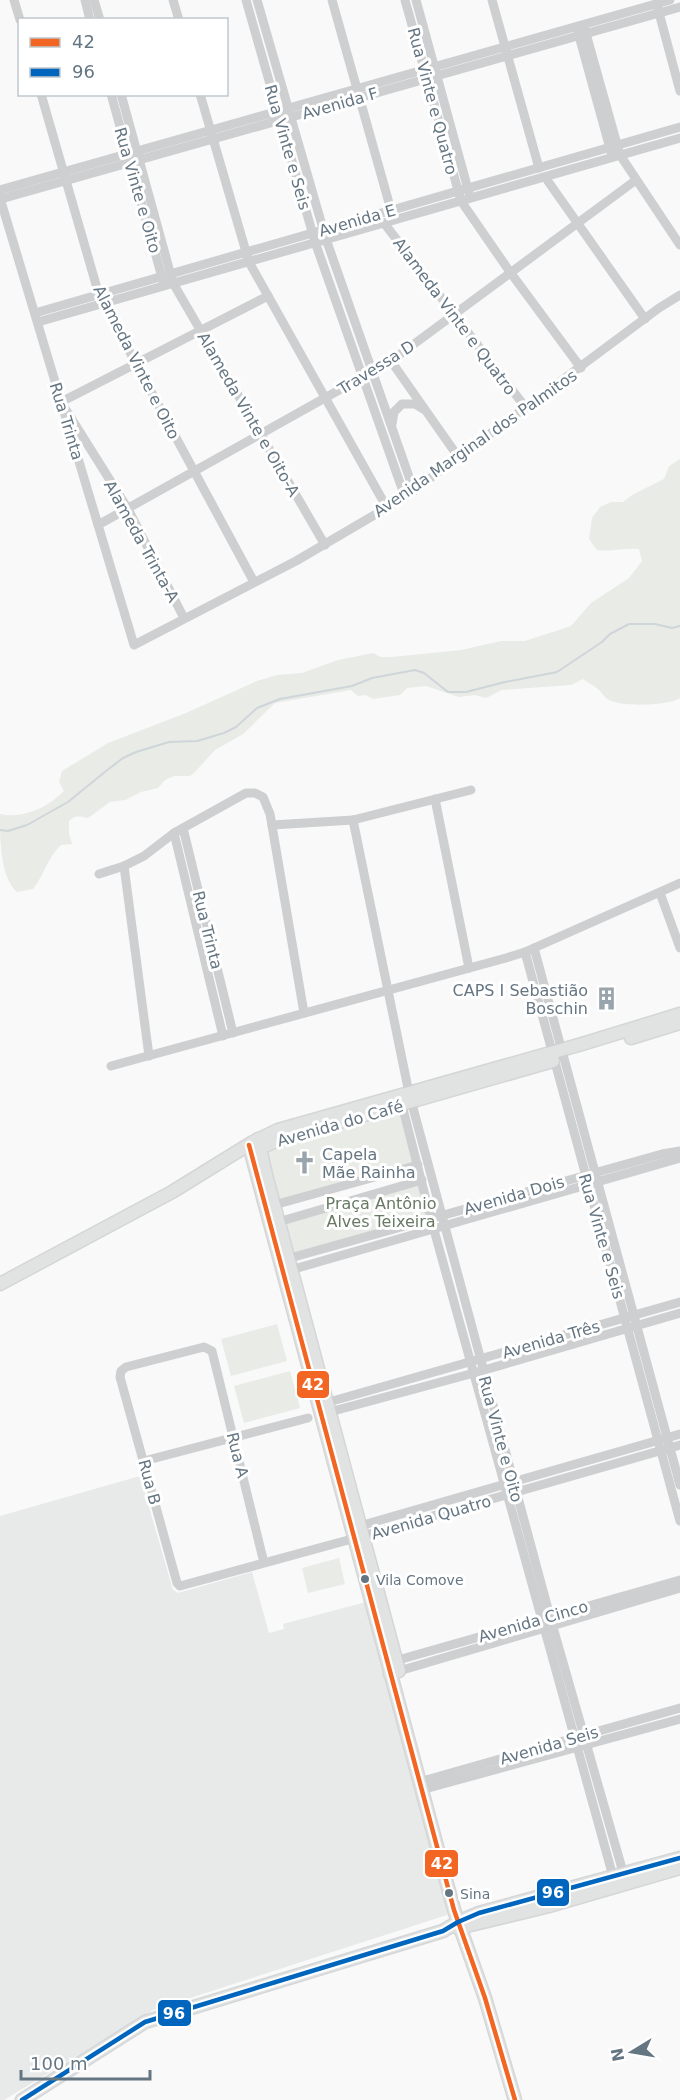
<svg xmlns="http://www.w3.org/2000/svg" width="680" height="2100" font-family="'DejaVu Sans',sans-serif">
<rect width="100%" height="100%" fill="#f9f9f9"/>
<!-- built -->
<polygon fill="#e8e9e9" points="140,1476 173,1590 178,1593 252,1572 269,1633 284,1629 283,1624 370,1601 421,1790 447,1915 153,2010 4,2100 0,2100 0,1516"/>
<!-- green -->
<g fill="#e8ebe6">
<path d="M680,459V698C669,706 621,707 609,700C605,698 602,693 599,690C595,686 588,683 583,679L571,685L502,690L486,698L475,695L459,697L426,686L407,688L400,695L373,699L366,695L358,696L351,690L275,703L243,734L215,750L194,773L190,776H174L165,780L158,788L141,792L125,800L110,802L88,818C80,816 75,815 69,821V834L72,844L61,845C48,857 44,875 33,889L17,892C0,877 0,839 0,814C23,819 47,808 64,791L59,782L62,771L108,743L186,713L257,681L277,675L302,673L338,660L373,653L381,657H392L461,650L501,641H525L571,626L591,603L629,578L642,561L639,549C624,548 611,552 597,550L589,539L592,518L600,507L611,502H623L632,495L664,479L669,466Z"/>
<polygon points="402,1105 418,1165 274,1205 260,1148"/>
<polygon points="422,1180 431,1219 288,1259 278,1222"/>
<polygon points="277,1324 287,1361 231,1376 221,1339"/>
<polygon points="290,1371 300,1408 244,1423 234,1386"/>
<polygon points="339,1558 345,1584 308,1593 302,1568"/>
</g>
<g fill="none" stroke-linecap="round" stroke-linejoin="round">
<!-- stream -->
<polyline stroke="#ced6d9" stroke-width="2" points="0,830 8,831 27,825 68,802 106,771 123,758 136,752 169,742 197,741 224,733 236,727 257,708 280,699 352,686 372,678 415,670 424,673 448,692 466,692 505,682 557,672 602,642 610,634 629,624 655,624 672,628 680,626"/>
<defs>
<g id="secondary">
<polyline points="631,1038 680,1023"/>
<polyline points="258,1139 266,1175 399,1671 390,1674"/>
<polyline points="249,1145 454,1910 485,1998 515,2100"/>
<polyline points="254,1151 280,1139 553,1061"/>
<polyline points="0,1284 172,1192 253,1142 278,1130 582,1044 680,1014"/>
<polyline points="458,1928 549,1906 680,1868"/>
<polyline points="22,2100 145,2022 443,1931 458,1922 479,1913 680,1858"/>
</g>
</defs>
<!-- secondary casing -->
<use href="#secondary" stroke="#d5d6d7" stroke-width="15"/>
<!-- street -->
<g stroke="#cecfd0" stroke-width="9">
<polyline points="14,0 20,20"/>
<polyline points="85,0 90,20"/>
<polyline points="94,0 100,20"/>
<polyline points="173,0 179,20"/>
<polyline points="246,0 315,242 405,497"/>
<polyline points="257,0 326,239 414,491"/>
<polyline points="332,0 391,210"/>
<polyline points="405,0 461,201 510,272 581,368"/>
<polyline points="416,0 469,193"/>
<polyline points="492,0 539,168"/>
<polyline points="658,9 680,91"/>
<polyline points="585,30 620,155 680,245"/>
<polyline points="578,32 611,152"/>
<polyline points="41,94 99,295 254,582"/>
<polyline points="111,94 163,281"/>
<polyline points="121,94 173,283 325,545"/>
<polyline points="200,94 249,262 387,508"/>
<polyline points="545,177 645,319"/>
<polyline points="0,190 670,0"/>
<polyline points="0,198 134,645 296,561 405,497 659,308 680,295"/>
<polyline points="1,199 680,7"/>
<polyline points="384,223 526,408"/>
<polyline points="35,313 680,127"/>
<polyline points="38,322 680,138"/>
<polyline points="391,361 459,458"/>
<polyline points="392,424 394,412 402,404 415,404 423,409"/>
<polyline points="98,525 391,361 636,180"/>
<polyline points="184,618 128,509 61,402 268,296"/>
<polyline points="435,799 469,968"/>
<polyline points="353,820 409,1093 552,1624 625,1879"/>
<polyline points="272,825 353,820 471,790"/>
<polyline points="183,828 233,1033"/>
<polyline points="174,833 223,1036"/>
<polyline points="124,866 149,1056"/>
<polyline points="99,874 124,866 144,856 174,833 246,793 255,793 263,797 270,814 304,1013"/>
<polyline points="660,893 680,948"/>
<polyline points="534,948 680,1485"/>
<polyline points="525,952 680,1521"/>
<polyline points="111,1066 506,958 525,952 680,883"/>
<polyline points="401,1101 431,1219 614,1880"/>
<polyline points="274,1205 418,1165"/>
<polyline points="278,1222 422,1180"/>
<polyline points="283,1260 662,1154 680,1151"/>
<polyline points="287,1271 680,1158"/>
<polyline points="322,1404 680,1302"/>
<polyline points="326,1413 474,1373 680,1313"/>
<polyline points="144,1461 308,1418"/>
<polyline points="356,1527 680,1434"/>
<polyline points="264,1563 212,1351 204,1347 126,1367 121,1371 120,1377 177,1583 180,1586 363,1536 680,1445"/>
<polyline points="391,1662 680,1580"/>
<polyline points="399,1671 680,1588"/>
<polyline points="419,1782 680,1708"/>
<polyline points="421,1790 680,1719"/>
</g>
<!-- secondary -->
<use href="#secondary" stroke="#e1e2e2" stroke-width="12"/>
<defs>
<polyline id="bus-1" points="249,1145 454,1910 485,1998 515,2100"/>
<polyline id="bus-2" points="22,2100 145,2022 443,1931 458,1922 479,1913 680,1858"/>
</defs>
<!-- bus-1 casing -->
<use href="#bus-1" stroke="#fff" stroke-width="9"/>
<!-- bus-2 casing -->
<use href="#bus-2" stroke="#fff" stroke-width="9"/>
<!-- bus-1 -->
<use href="#bus-1" stroke="#f26522" stroke-width="4.5"/>
<!-- bus-2 -->
<use href="#bus-2" stroke="#0065bd" stroke-width="4.5"/>
</g>
<!-- icons -->
<defs>
<symbol id="building-bare" viewBox="-9 -9 18 18"><path d="M-4-6H4V6H1V3H-1V6H-4ZM-2.5-4.3h1.7v1.8h-1.7ZM.8-4.3h1.7v1.8H.8ZM-2.5-1h1.7V.8h-1.7ZM.8-1h1.7V.8H.8Z" fill="#99a4ac" stroke="#fff" stroke-width="2.5" paint-order="stroke"/></symbol>
<symbol id="church-bare" viewBox="-9 -9 18 18"><path d="M-1.2-6h2.4v3.5h3.3v2.4h-3.3V6h-2.4V-.1h-3.3v-2.4h3.3Z" fill="#99a4ac" stroke="#fff" stroke-width="2.5" paint-order="stroke"/></symbol>
</defs>
<g fill-rule="evenodd">
<use href="#building-bare" x="590" y="982" width="33" height="33"/>
<use href="#church-bare" x="288" y="1146" width="33" height="33"/>
</g>
<!-- markers -->
<g fill="#657683" stroke="#fff" stroke-width="2">
<circle cx="365" cy="1579" r="5"/>
<circle cx="449" cy="1893" r="5"/>
</g>
<g text-anchor="middle" stroke-width="6" stroke-linejoin="round" paint-order="stroke">
<!-- bus labels -->
<g font-size="14" fill="#657683" stroke="#fff" text-anchor="start">
<text x="376" y="1585">Vila Comove</text>
<text x="460" y="1899">Sina</text>
</g>
<!-- street labels -->
<g font-size="16" fill="#657683" stroke="#fff">
<text transform="translate(433 101) rotate(75)" y="6">Rua Vinte e Quatro</text>
<text transform="translate(340 103) rotate(-16)" y="6">Avenida F</text>
<text transform="translate(288 147) rotate(74)" y="6">Rua Vinte e Seis</text>
<text transform="translate(138 190) rotate(74)" y="6">Rua Vinte e Oito</text>
<text transform="translate(357 220) rotate(-16)" y="6">Avenida E</text>
<text transform="translate(455 316) rotate(53)" y="6">Alameda Vinte e Quatro</text>
<text transform="translate(137 362) rotate(63)" y="6">Alameda Vinte e Oito</text>
<text transform="translate(376 367) rotate(-32)" y="6">Travessa D</text>
<text transform="translate(249 414) rotate(60)" y="6">Alameda Vinte e Oito-A</text>
<text transform="translate(67 421) rotate(73)" y="6">Rua Trinta</text>
<text transform="translate(475 443) rotate(-35)" y="6">Avenida Marginal dos Palmitos</text>
<text transform="translate(142 541) rotate(61)" y="6">Alameda Trinta-A</text>
<text transform="translate(208 930) rotate(76)" y="6">Rua Trinta</text>
<text transform="translate(340 1123) rotate(-16)" y="6">Avenida do Café</text>
<text transform="translate(514 1195) rotate(-16)" y="6">Avenida Dois</text>
<text transform="translate(602 1236) rotate(74)" y="6">Rua Vinte e Seis</text>
<text transform="translate(551 1339) rotate(-16)" y="6">Avenida Três</text>
<text transform="translate(501 1439) rotate(75)" y="6">Rua Vinte e Oito</text>
<text transform="translate(238 1455) rotate(76)" y="6">Rua A</text>
<text transform="translate(150 1482) rotate(75)" y="6">Rua B</text>
<text transform="translate(431 1517) rotate(-16)" y="6">Avenida Quatro</text>
<text transform="translate(533 1621) rotate(-16)" y="6">Avenida Cinco</text>
<text transform="translate(549 1745) rotate(-16)" y="6">Avenida Seis</text>
</g>
<!-- poi labels -->
<g font-size="16" fill="#657683" stroke="#fff" text-anchor="end">
<text x="588" y="996">CAPS I Sebastião<tspan x="588" dy="18">Boschin</tspan></text>
<text x="322" y="1160" text-anchor="start">Capela<tspan x="322" dy="18">Mãe Rainha</tspan></text>
</g>
<!-- park labels -->
<g font-size="16" fill="#687a64" stroke="#fff">
<text x="381" y="1209">Praça Antônio<tspan x="381" dy="18">Alves Teixeira</tspan></text>
</g>
</g>
<g stroke="#fff" stroke-width="2">
<rect x="296" y="1370" width="34" height="29" rx="6" fill="#f26522"/>
<rect x="424" y="1849" width="35" height="29" rx="6" fill="#f26522"/>
<rect x="536" y="1878" width="34" height="29" rx="6" fill="#0065bd"/>
<rect x="157" y="1999" width="35" height="28" rx="6" fill="#0065bd"/>
</g>
<g font-size="16" text-anchor="middle" font-weight="bold" fill="#fff">
<text x="313" y="1390">42</text>
<text x="442" y="1869">42</text>
<text x="553" y="1898">96</text>
<text x="174" y="2019">96</text>
</g>
<!-- legend -->
<rect x="18" y="18" width="210" height="78" fill="#ffffff" stroke="#c1c8cd" stroke-width="1.5"/>
<rect x="30" y="38" width="30" height="9" fill="#f26522" stroke="#c1c8cd" stroke-width="1.5"/>
<text x="72" y="48" font-size="18" fill="#657683">42</text>
<rect x="30" y="68" width="30" height="9" fill="#0065bd" stroke="#c1c8cd" stroke-width="1.5"/>
<text x="72" y="78" font-size="18" fill="#657683">96</text>
<!-- north arrow -->
<g transform="translate(632 2052) rotate(259)" stroke="#ffffff" stroke-width="4.5" paint-order="stroke">
<path d="M0-4.5L10 22L0 15L-10 22Z" fill="#657683"/>
<text y="-9" font-size="16" font-weight="bold" text-anchor="middle" fill="#657683">N</text>
</g>
<!-- scale -->
<path d="M21 2070v9h129v-9" fill="none" stroke="#657683" stroke-width="3"/>
<text x="30" y="2070" font-size="18" fill="#657683" stroke="#ffffff" stroke-width="4.5" paint-order="stroke">100 m</text>
</svg>
